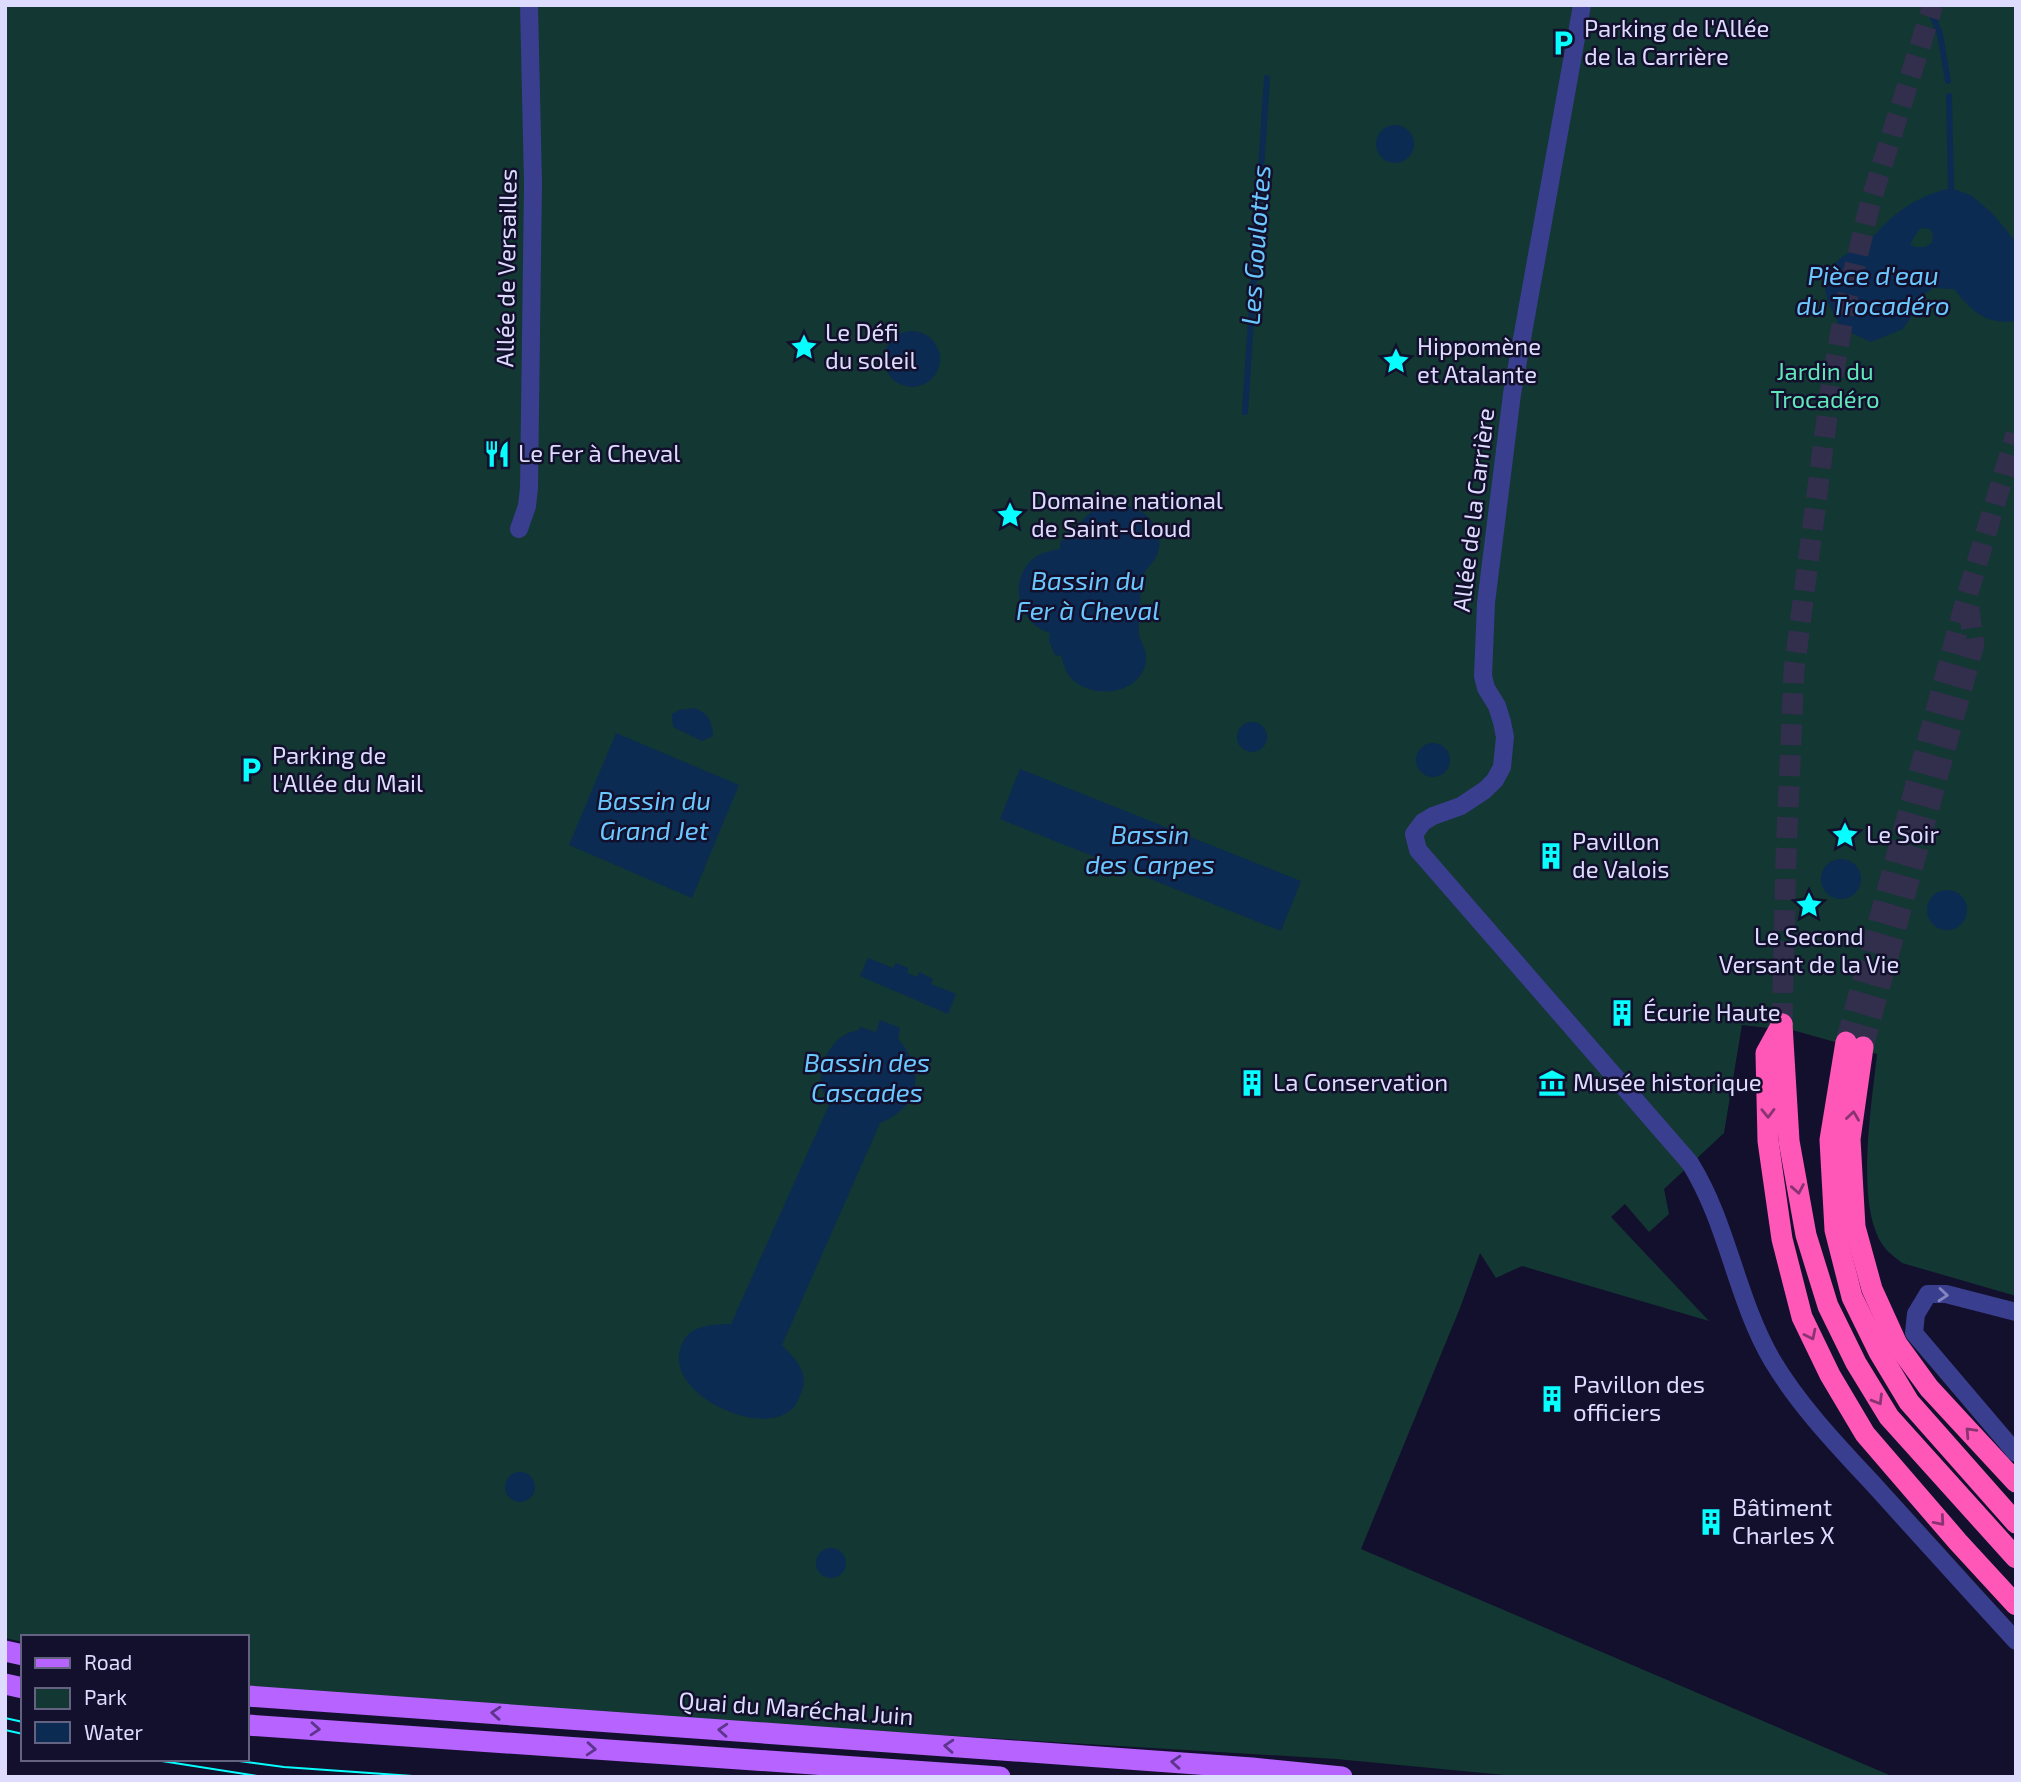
<svg xmlns="http://www.w3.org/2000/svg" width="2021" height="1782" font-family="'Exo 2',sans-serif">
<rect width="100%" height="100%" fill="#13102d"/>
<!-- green -->
<path fill="#133733" d="M5,5H2016V1296L1902,1263C1895,1257 1887,1252 1882,1244C1855,1202 1872,1103 1877,1054L1796,1031L1742,1025L1724,1133L1664,1189L1669,1214L1649,1232L1625,1204L1611,1217L1709,1321L1522,1266L1496,1278L1480,1253L1460,1308L1361,1549L1894,1777H1526L1336,1759L260,1694L247,1691V1637H23V1642L5,1638Z"/>
<!-- water -->
<g fill="#0b2b52" fill-rule="evenodd">
<circle cx="1395" cy="144" r="19"/>
<path d="M1951,188L1972,196L1993,214L2016,242V321C1985,325 1972,311 1954,289L1933,288L1920,297L1913,314L1903,329L1871,342L1841,328C1834,314 1824,299 1825,283C1827,260 1855,251 1870,239C1878,232 1885,223 1894,216C1910,202 1930,193 1951,188ZM1920,228L1930,229L1933,235L1932,243L1925,247H1915L1910,244Z"/>
<circle cx="912" cy="359" r="28"/>
<path d="M1113,504C1140,504 1168,525 1157,555C1154,563 1144,569 1143,577C1140,591 1140,606 1139,620C1139,625 1138,631 1139,636C1144,648 1150,658 1143,671C1130,696 1092,697 1073,680C1066,674 1064,665 1061,656L1055,655L1049,641L1050,633C1018,624 1007,580 1034,558C1040,553 1052,550 1060,549V542L1064,540L1070,529L1074,532C1085,514 1093,509 1113,504Z"/>
<path d="M695,708C709,714 712,721 713,736L702,741L673,727L672,714L679,710Z"/>
<circle cx="1252" cy="737" r="15"/>
<polygon points="616,733 739,785 692,898 569,845"/>
<circle cx="1433" cy="760" r="17"/>
<polygon points="1020,769 1301,881 1281,931 1000,819"/>
<circle cx="1841" cy="879" r="20"/>
<circle cx="1947" cy="910" r="20"/>
<polygon points="868,958 893,968 896,963 908,968 907,973 917,977 919,972 933,979 931,984 956,994 948,1014 860,976"/>
<path d="M880,1020L900,1028L898,1039C926,1070 920,1107 880,1123L782,1345C796,1360 811,1373 800,1395C798,1400 796,1406 792,1409C762,1439 663,1394 681,1346C689,1324 712,1325 731,1324L829,1105C827,1100 824,1095 822,1089C816,1065 833,1033 859,1030L860,1027L876,1032Z"/>
<circle cx="520" cy="1487" r="15"/>
<circle cx="831" cy="1563" r="15"/>
</g>
<g fill="none" stroke-linecap="round" stroke-linejoin="round">
<!-- stream -->
<g stroke="#0b2b52" stroke-width="6">
<polyline points="1928,5 1940,34 1948,81"/>
<polyline points="1949,96 1951,188"/>
<polyline points="1245,412 1267,78"/>
</g>
<!-- highway-tunnel -->
<g stroke="#312f4c" stroke-width="21" stroke-dasharray="21 10" stroke-linecap="butt">
<polyline points="1782,1024 1786,857 1794,670 1831,387 1846,303 1871,200 1933,5"/>
<polyline points="1846,1042 1967,596 2016,434"/>
<polyline points="1863,1047 1974,644 1968,603"/>
</g>
<!-- street -->
<g stroke="#3a3e8e" stroke-width="18">
<path d="M1582,5L1512,394L1486,603L1483,676L1486,688L1497,706L1502,722L1505,737L1502,767L1495,780L1485,790L1461,806L1433,816L1423,822L1414,834L1418,850L1690,1163C1728,1224 1736,1298 1772,1360C1800,1407 1839,1447 1876,1487C1923,1539 1969,1590 2016,1641"/>
<polyline points="519,529 527,506 529,488 533,183 529,5"/>
<polyline points="2016,1312 1946,1294 1928,1294 1916,1314 1914,1333 2016,1453"/>
</g>
<!-- primary -->
<g stroke="#b763ff" stroke-width="21">
<polyline points="5,1651 23,1655"/>
<polyline points="5,1684 23,1688"/>
<polyline points="247,1696 1252,1768 1342,1777"/>
<polyline points="247,1725 1000,1777"/>
</g>
<!-- highway -->
<g stroke="#ff57b7" stroke-width="21">
<polyline points="1782,1024 1766,1053 1768,1141 1782,1239 1802,1317 1830,1375 1865,1434 1958,1542 2016,1605"/>
<polyline points="1782,1024 1789,1141 1806,1235 1828,1306 1856,1363 1889,1417 2016,1558"/>
<polyline points="1846,1042 1830,1140 1835,1230 1852,1297 1879,1352 1909,1402 2016,1523"/>
<polyline points="1863,1047 1850,1139 1855,1227 1872,1289 1897,1344 1929,1388 2016,1482"/>
</g>
<!-- tram -->
<g stroke="#08fdff" stroke-width="2">
<polyline points="5,1718 23,1722"/>
<polyline points="5,1730 23,1734"/>
<polyline points="149,1759 264,1777"/>
<polyline points="224,1759 284,1767 427,1777"/>
</g>
</g>
<!-- one-way arrows -->
<defs><path id="oneway-chevron" d="M-2-3.5L2.5 0L-2 3.5" fill="none" stroke-width="1.6" stroke-linecap="round" stroke-linejoin="round" transform="scale(1.75)"/></defs>
<g stroke="#893472">
<use href="#oneway-chevron" transform="translate(1768 1113) rotate(89)"/>
<use href="#oneway-chevron" transform="translate(1853 1116) rotate(-82)"/>
<use href="#oneway-chevron" transform="translate(1798 1189) rotate(80)"/>
<use href="#oneway-chevron" transform="translate(1811 1335) rotate(64)"/>
<use href="#oneway-chevron" transform="translate(1878 1400) rotate(59)"/>
<use href="#oneway-chevron" transform="translate(1970 1432) rotate(-133)"/>
<use href="#oneway-chevron" transform="translate(1940 1521) rotate(49)"/>
</g>
<use stroke="#8385c1" href="#oneway-chevron" transform="translate(1943 1295) rotate(5)"/>
<g stroke="#5d358c">
<use href="#oneway-chevron" transform="translate(496 1713) rotate(-176)"/>
<use href="#oneway-chevron" transform="translate(315 1729) rotate(4)"/>
<use href="#oneway-chevron" transform="translate(723 1730) rotate(-176)"/>
<use href="#oneway-chevron" transform="translate(949 1746) rotate(-176)"/>
<use href="#oneway-chevron" transform="translate(591 1749) rotate(4)"/>
<use href="#oneway-chevron" transform="translate(1176 1762) rotate(-176)"/>
</g>
<!-- icons -->
<defs>
<symbol id="parking-bare" viewBox="-9 -9 18 18"><path d="M-3.5-5.5H1a3.5 3.5 0 0 1 0 7H-1V5.5H-3.5ZM-1-3.4V-.6H.8a1.4 1.4 0 0 0 0-2.8Z" fill="#08fdff" stroke="#13102d" stroke-width="2.5" paint-order="stroke"/></symbol>
<symbol id="sight-bare" viewBox="-9 -9 18 18"><path d="M0-6L1.8-2.2L6-1.7L2.9 1.2L3.7 5.4L0 3.3L-3.7 5.4L-2.9 1.2L-6-1.7L-1.8-2.2Z" fill="#08fdff" stroke="#13102d" stroke-width="2.5" paint-order="stroke"/></symbol>
<symbol id="restaurant-bare" viewBox="-9 -9 18 18"><path d="M-5-6h1v4h1v-4h1v4h1v-4h1v5L-1.5 .5V6h-2V.5L-5-1ZM5-6V6H3V1.5H1.5Q1.5-4 5-6Z" fill="#08fdff" stroke="#13102d" stroke-width="2.5" paint-order="stroke"/></symbol>
<symbol id="building-bare" viewBox="-9 -9 18 18"><path d="M-4-6H4V6H1V3H-1V6H-4ZM-2.5-4.3h1.7v1.8h-1.7ZM.8-4.3h1.7v1.8H.8ZM-2.5-1h1.7V.8h-1.7ZM.8-1h1.7V.8H.8Z" fill="#08fdff" stroke="#13102d" stroke-width="2.5" paint-order="stroke"/></symbol>
<symbol id="museum-bare" viewBox="-9 -9 18 18"><path d="M0-6L6-3V-2H-6V-3ZM-5-1h2V3h-2ZM-1-1h2V3h-2ZM3-1h2V3H3ZM-6 4H6V6H-6Z" fill="#08fdff" stroke="#13102d" stroke-width="2.5" paint-order="stroke"/></symbol>
</defs>
<g fill-rule="evenodd">
<use href="#parking-bare" x="1544" y="24" width="38" height="38"/>
<use href="#sight-bare" x="785" y="328" width="38" height="38"/>
<use href="#sight-bare" x="1377" y="342" width="38" height="38"/>
<use href="#restaurant-bare" x="478" y="435" width="38" height="38"/>
<use href="#sight-bare" x="991" y="496" width="38" height="38"/>
<use href="#parking-bare" x="232" y="751" width="38" height="38"/>
<use href="#sight-bare" x="1826" y="816" width="38" height="38"/>
<use href="#building-bare" x="1532" y="837" width="38" height="38"/>
<use href="#sight-bare" x="1790" y="886" width="38" height="38"/>
<use href="#building-bare" x="1603" y="994" width="38" height="38"/>
<use href="#building-bare" x="1233" y="1064" width="38" height="38"/>
<use href="#museum-bare" x="1533" y="1064" width="38" height="38"/>
<use href="#building-bare" x="1533" y="1380" width="38" height="38"/>
<use href="#building-bare" x="1692" y="1503" width="38" height="38"/>
</g>
<g text-anchor="middle" stroke-width="5" stroke-linejoin="round" paint-order="stroke">
<!-- poi labels -->
<g font-size="24" fill="#dddcff" stroke="#13102d" text-anchor="start">
<text x="1584" y="37">Parking de l'Allée<tspan x="1584" dy="28">de la Carrière</tspan></text>
<text x="825" y="341">Le Défi<tspan x="825" dy="28">du soleil</tspan></text>
<text x="1417" y="355">Hippomène<tspan x="1417" dy="28">et Atalante</tspan></text>
<text x="518" y="462">Le Fer à Cheval</text>
<text x="1031" y="509">Domaine national<tspan x="1031" dy="28">de Saint-Cloud</tspan></text>
<text x="272" y="764">Parking de<tspan x="272" dy="28">l'Allée du Mail</tspan></text>
<text x="1866" y="843">Le Soir</text>
<text x="1572" y="850">Pavillon<tspan x="1572" dy="28">de Valois</tspan></text>
<text x="1809" y="945" text-anchor="middle">Le Second<tspan x="1809" dy="28">Versant de la Vie</tspan></text>
<text x="1643" y="1021">Écurie Haute</text>
<text x="1273" y="1091">La Conservation</text>
<text x="1573" y="1091">Musée historique</text>
<text x="1573" y="1393">Pavillon des<tspan x="1573" dy="28">officiers</tspan></text>
<text x="1732" y="1516">Bâtiment<tspan x="1732" dy="28">Charles X</tspan></text>
</g>
<!-- street labels -->
<g font-size="24" fill="#dddcff" stroke="#13102d">
<text transform="translate(507 268) rotate(-89)" y="8">Allée de Versailles</text>
<text transform="translate(1474 510) rotate(-83)" y="8">Allée de la Carrière</text>
<text transform="translate(796 1709) rotate(4)" y="8">Quai du Maréchal Juin</text>
</g>
<!-- park labels -->
<g font-size="24" fill="#61e6b9" stroke="#13102d">
<text x="1825" y="380">Jardin du<tspan x="1825" dy="28">Trocadéro</tspan></text>
</g>
<!-- water labels -->
<g font-size="26" font-style="italic" fill="#6ac8ff" stroke="#13102d">
<text transform="translate(1256 245) rotate(-86)" y="9">Les Goulottes</text>
<text x="1873" y="285">Pièce d'eau<tspan x="1873" dy="30">du Trocadéro</tspan></text>
<text x="1088" y="590">Bassin du<tspan x="1088" dy="30">Fer à Cheval</tspan></text>
<text x="654" y="810">Bassin du<tspan x="654" dy="30">Grand Jet</tspan></text>
<text x="1150" y="844">Bassin<tspan x="1150" dy="30">des Carpes</tspan></text>
<text x="867" y="1072">Bassin des<tspan x="867" dy="30">Cascades</tspan></text>
</g>
</g>
<!-- border -->
<rect width="2021" height="1782" fill="none" stroke="#dddcff" stroke-width="14"/>
<!-- legend -->
<rect x="21" y="1635" width="228" height="126" fill="#13102d" stroke="#646281" stroke-width="2"/>
<rect x="35" y="1658" width="35" height="10" fill="#b763ff" stroke="#646281" stroke-width="2"/>
<text x="84" y="1670" font-size="21" fill="#dddcff">Road</text>
<rect x="35" y="1688" width="35" height="21" fill="#133733" stroke="#646281" stroke-width="2"/>
<text x="84" y="1705" font-size="21" fill="#dddcff">Park</text>
<rect x="35" y="1722" width="35" height="21" fill="#0b2b52" stroke="#646281" stroke-width="2"/>
<text x="84" y="1740" font-size="21" fill="#dddcff">Water</text>
</svg>
